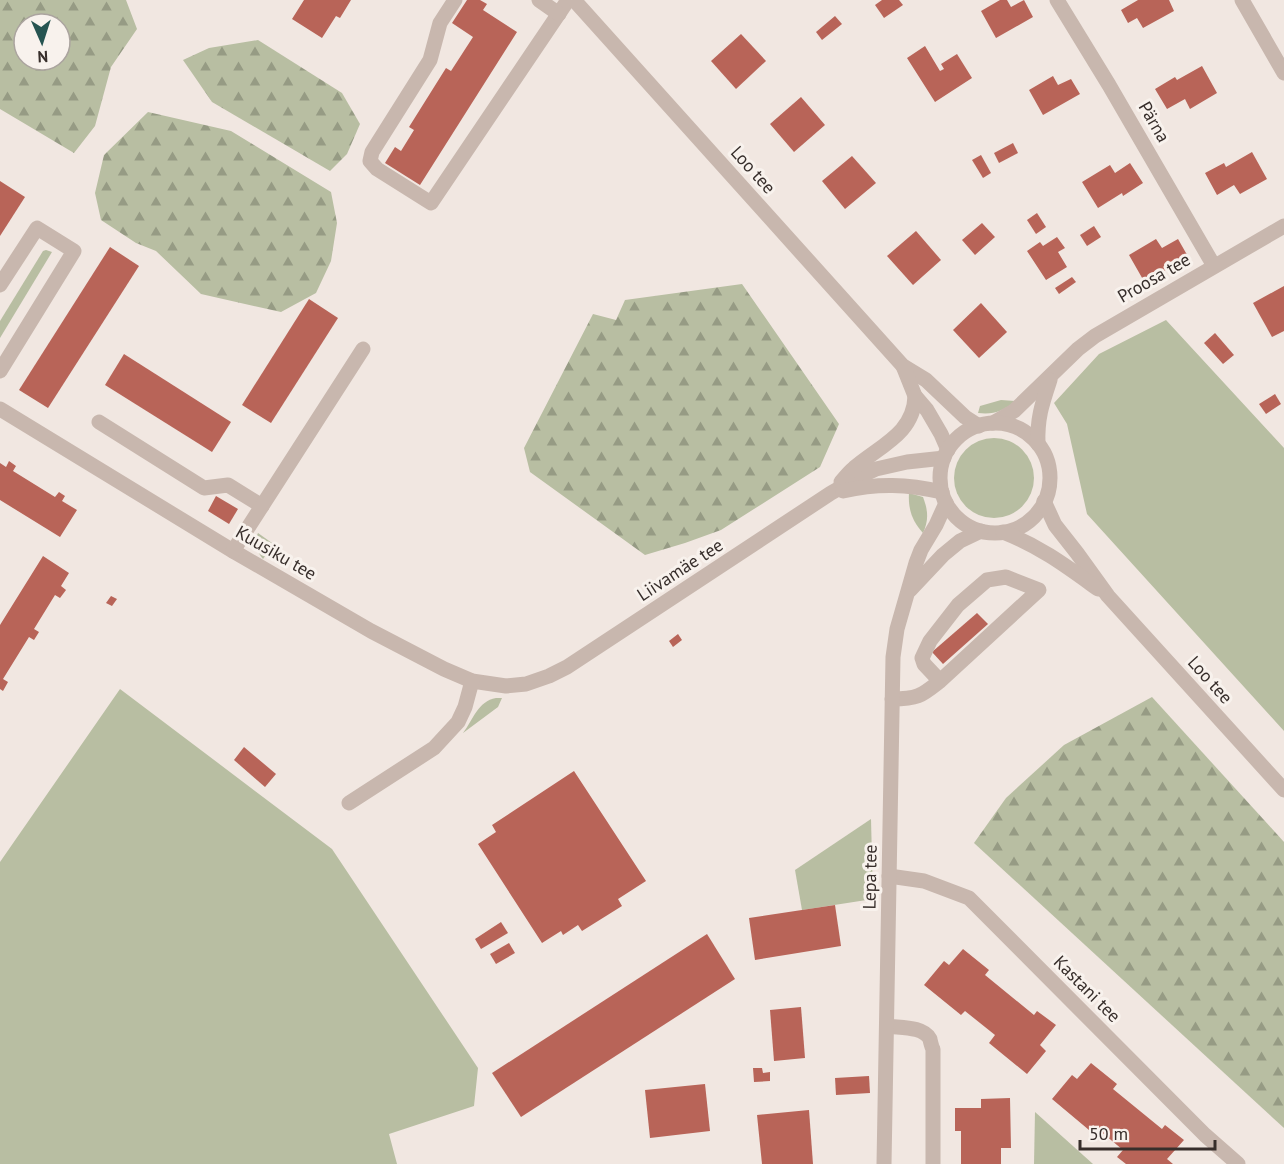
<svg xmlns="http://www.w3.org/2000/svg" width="1284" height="1164" font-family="'PT Sans',sans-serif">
<defs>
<pattern id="forest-firs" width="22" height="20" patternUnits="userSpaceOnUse" patternTransform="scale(1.5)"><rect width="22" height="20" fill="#b8bea2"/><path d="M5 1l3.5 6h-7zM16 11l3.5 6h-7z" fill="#969b84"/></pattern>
</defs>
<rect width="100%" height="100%" fill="#f1e7e1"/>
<!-- green -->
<g fill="#b8bea2">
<polygon points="46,250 52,252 0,338 0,321 43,251"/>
<polygon points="1166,320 1284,448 1284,731 1087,514 1067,424 1054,403 1099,354"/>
<path d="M1001,400L1015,401C1004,411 993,415 978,413L980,406Z"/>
<circle cx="994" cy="478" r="40"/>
<path d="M909,493L923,497C928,510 929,520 923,533C912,521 908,509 909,493Z"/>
<path d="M258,533L272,543V547L263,559C256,550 253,543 258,533Z"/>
<polygon points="120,689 332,849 478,1068 474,1106 389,1134 397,1164 0,1164 0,862"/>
<path d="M496,698H502L498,707L463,733C473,720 478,701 496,698Z"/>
<polygon points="871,819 873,899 802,910 795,870"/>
<polygon points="1035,1112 1093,1164 1034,1164"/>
</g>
<!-- forest -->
<g fill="url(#forest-firs)" fill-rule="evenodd">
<path d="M0,0H126L137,29L111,67L95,126L74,153L0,109ZM24,24H60V60H24Z"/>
<polygon points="258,40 342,93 360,124 347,154 330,171 212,102 183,60 209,48"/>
<polygon points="148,112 231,131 331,192 337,223 331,261 316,293 281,312 201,294 156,251 136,243 101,220 95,193 104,155"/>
<polygon points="742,284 839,424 820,467 721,530 685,543 645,555 530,472 524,448 593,314 616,320 625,300"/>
<polygon points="1152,697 1284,842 1284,1128 974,843 1006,798 1064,745"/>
</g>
<!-- building -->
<g fill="#b86458">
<polygon points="304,0 351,0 340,18 336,16 322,38 292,19"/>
<polygon points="467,0 480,0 487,4 483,10 517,32 420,185 385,163 395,147 401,151 414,130 409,127 446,68 451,71 473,37 452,23"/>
<polygon points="882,0 899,0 903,5 884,18 875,5"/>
<polygon points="1000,0 1007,0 1011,7 1024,0 1033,17 996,38 981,11"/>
<polygon points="1138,0 1169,0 1174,11 1143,28 1137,18 1128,23 1121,10"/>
<polygon points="835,16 842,24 822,40 816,32"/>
<polygon points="741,34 766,61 736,89 711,61"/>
<polygon points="925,46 940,71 944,69 941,64 957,54 972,78 935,102 907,58"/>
<polygon points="1202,66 1217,93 1190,109 1185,99 1167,109 1155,89 1175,77 1177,80"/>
<polygon points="1053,76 1058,85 1071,79 1080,94 1043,115 1029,90"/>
<polygon points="801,97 825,125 794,152 770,124"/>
<polygon points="1013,143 1018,153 999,163 994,153"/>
<polygon points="1252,152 1267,179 1240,194 1234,185 1217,195 1205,173 1224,163 1226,167"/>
<polygon points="981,155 991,173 983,178 972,160"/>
<polygon points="852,156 876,183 845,209 822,181"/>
<polygon points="1130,163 1143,183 1123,196 1122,193 1098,208 1082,182 1110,165 1115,173"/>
<polygon points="0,181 25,197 0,236"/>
<polygon points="1037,213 1046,227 1036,234 1027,220"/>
<polygon points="982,223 995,237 975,255 962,240"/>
<polygon points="1094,226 1101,237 1087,246 1080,235"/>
<polygon points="916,231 941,260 913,285 887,256"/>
<polygon points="1057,237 1065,248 1058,252 1067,267 1046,280 1027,251 1040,242 1043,246"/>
<polygon points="1156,239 1162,248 1178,239 1190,260 1171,271 1170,268 1145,283 1129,255"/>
<polygon points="110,247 139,266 48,408 19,390"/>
<polygon points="1072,277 1076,282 1059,294 1055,288"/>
<polygon points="1284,286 1284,331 1272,337 1253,303"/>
<polygon points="309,299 338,318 271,423 242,405"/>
<polygon points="981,303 1007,332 979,358 953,330"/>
<polygon points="1215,333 1234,355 1223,364 1204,343"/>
<polygon points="124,354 231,422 212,452 105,385"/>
<polygon points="1275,394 1281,404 1266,414 1259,404"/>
<polygon points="9,461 16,466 13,471 55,497 59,492 65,496 62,501 77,510 60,537 0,500 0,463 6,467"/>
<polygon points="216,496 238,509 229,524 208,511"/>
<polygon points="43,556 69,573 61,586 66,590 60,598 55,595 34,629 39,632 34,640 29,637 3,679 8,682 3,691 0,689 0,625"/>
<polygon points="111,596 117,599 112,606 106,603"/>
<polygon points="977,613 988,624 943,664 932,652"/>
<polygon points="678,634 682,640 673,647 669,641"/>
<polygon points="244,747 276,774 265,787 234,760"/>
<polygon points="574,771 646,881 618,899 622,906 582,931 578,925 563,935 561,931 542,943 478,844 496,832 492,825"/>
<polygon points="835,905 841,946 755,960 749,918"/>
<polygon points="501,922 508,933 481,949 475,939"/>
<polygon points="707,934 735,979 521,1117 492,1073"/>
<polygon points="509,943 515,953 496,964 490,954"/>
<polygon points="963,949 989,970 985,975 1034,1015 1037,1011 1056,1025 1040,1045 1046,1051 1027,1074 989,1043 995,1035 965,1011 961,1015 924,985 944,961 949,965"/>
<polygon points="801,1007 805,1058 774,1061 770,1010"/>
<polygon points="1091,1063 1117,1084 1113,1089 1162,1129 1165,1125 1184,1140 1167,1159 1173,1164 1126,1164 1117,1157 1123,1150 1093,1125 1089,1130 1052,1099 1072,1075 1077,1079"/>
<polygon points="753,1068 762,1068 763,1073 770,1072 770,1081 754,1082"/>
<polygon points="869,1076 870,1093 836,1095 835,1078"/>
<polygon points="705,1084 710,1131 650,1138 645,1090"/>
<polygon points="1010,1098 1011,1148 1001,1148 1001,1164 961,1164 961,1131 955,1131 955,1108 981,1108 981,1099"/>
<polygon points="809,1110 813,1164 762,1164 757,1115"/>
</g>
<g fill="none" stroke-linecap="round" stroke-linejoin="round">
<!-- minor -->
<g stroke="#c8b7ae" stroke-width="15">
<polyline points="455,0 440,23 430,60 372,152 370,161 377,169 431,203 568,0"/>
<polyline points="539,0 559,14"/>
<polyline points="574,0 903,366 926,380 965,417 979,426"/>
<polyline points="1057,0 1109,85 1214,266"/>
<polyline points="1242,0 1284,73"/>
<polyline points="0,285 37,228 74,251 0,371"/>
<polyline points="903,366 915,396 927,410 941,434 948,450"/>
<polyline points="0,409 233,551 371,631 444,669 472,681 506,686 526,684 549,676 567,667 831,493 861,476 876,469 907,462 944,458"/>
<polyline points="99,422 204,488 228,485 262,506"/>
<polyline points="993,423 1014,411 1078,349 1095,336 1284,226"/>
<circle cx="995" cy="478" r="55"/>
<path d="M1038,444C1037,418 1042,404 1050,380"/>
<path d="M841,482C845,477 849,472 854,468C879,446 914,434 915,396"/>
<path d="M843,491C878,483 907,484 942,492"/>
<polyline points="1044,501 1055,525 1077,553 1108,596 1284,790"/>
<path d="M1003,532C1041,547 1066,566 1098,589"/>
<polyline points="233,551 363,349"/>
<polyline points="910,590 943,555 960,541 981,531"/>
<path d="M892,699C918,699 921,696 940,681L1039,590L1006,577L987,580L958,605L930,641L922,658L924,664L940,681"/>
<polyline points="349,803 434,748 458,722 465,707 472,681"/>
<polyline points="889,876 924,881 969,898 1205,1135 1238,1164"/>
<path d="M887,1026C900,1028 923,1026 930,1039C930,1040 932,1048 933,1049V1164"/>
<polyline points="884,1164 893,657 897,629 916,563 921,550 936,525 946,503"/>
</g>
</g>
<g text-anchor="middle" stroke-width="6" stroke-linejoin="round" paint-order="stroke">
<!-- street labels -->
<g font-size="18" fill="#372e2b" stroke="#f8f2ed">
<text transform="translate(1154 122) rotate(60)" y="6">Pärna</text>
<text transform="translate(753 170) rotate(48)" y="6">Loo tee</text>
<text transform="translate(1154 278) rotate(-30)" y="6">Proosa tee</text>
<text transform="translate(276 553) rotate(30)" y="6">Kuusiku tee</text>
<text transform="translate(680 570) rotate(-33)" y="6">Liivamäe tee</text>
<text transform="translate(1210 680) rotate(48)" y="6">Loo tee</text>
<text transform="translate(870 877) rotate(-89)" y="6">Lepa tee</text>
<text transform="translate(1087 989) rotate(45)" y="6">Kastani tee</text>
</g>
</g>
<!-- north arrow -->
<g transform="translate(42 42) rotate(177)"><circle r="28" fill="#f8f2ed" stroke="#aba49f" stroke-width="1.5"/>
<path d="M0-4.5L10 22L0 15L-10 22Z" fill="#265451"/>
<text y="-9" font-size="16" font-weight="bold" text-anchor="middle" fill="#372e2b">N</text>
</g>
<!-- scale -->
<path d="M1080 1140v9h135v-9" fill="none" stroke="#372e2b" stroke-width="3"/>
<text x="1089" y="1140" font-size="18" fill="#372e2b" stroke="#f8f2ed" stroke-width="4.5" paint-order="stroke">50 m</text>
</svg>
